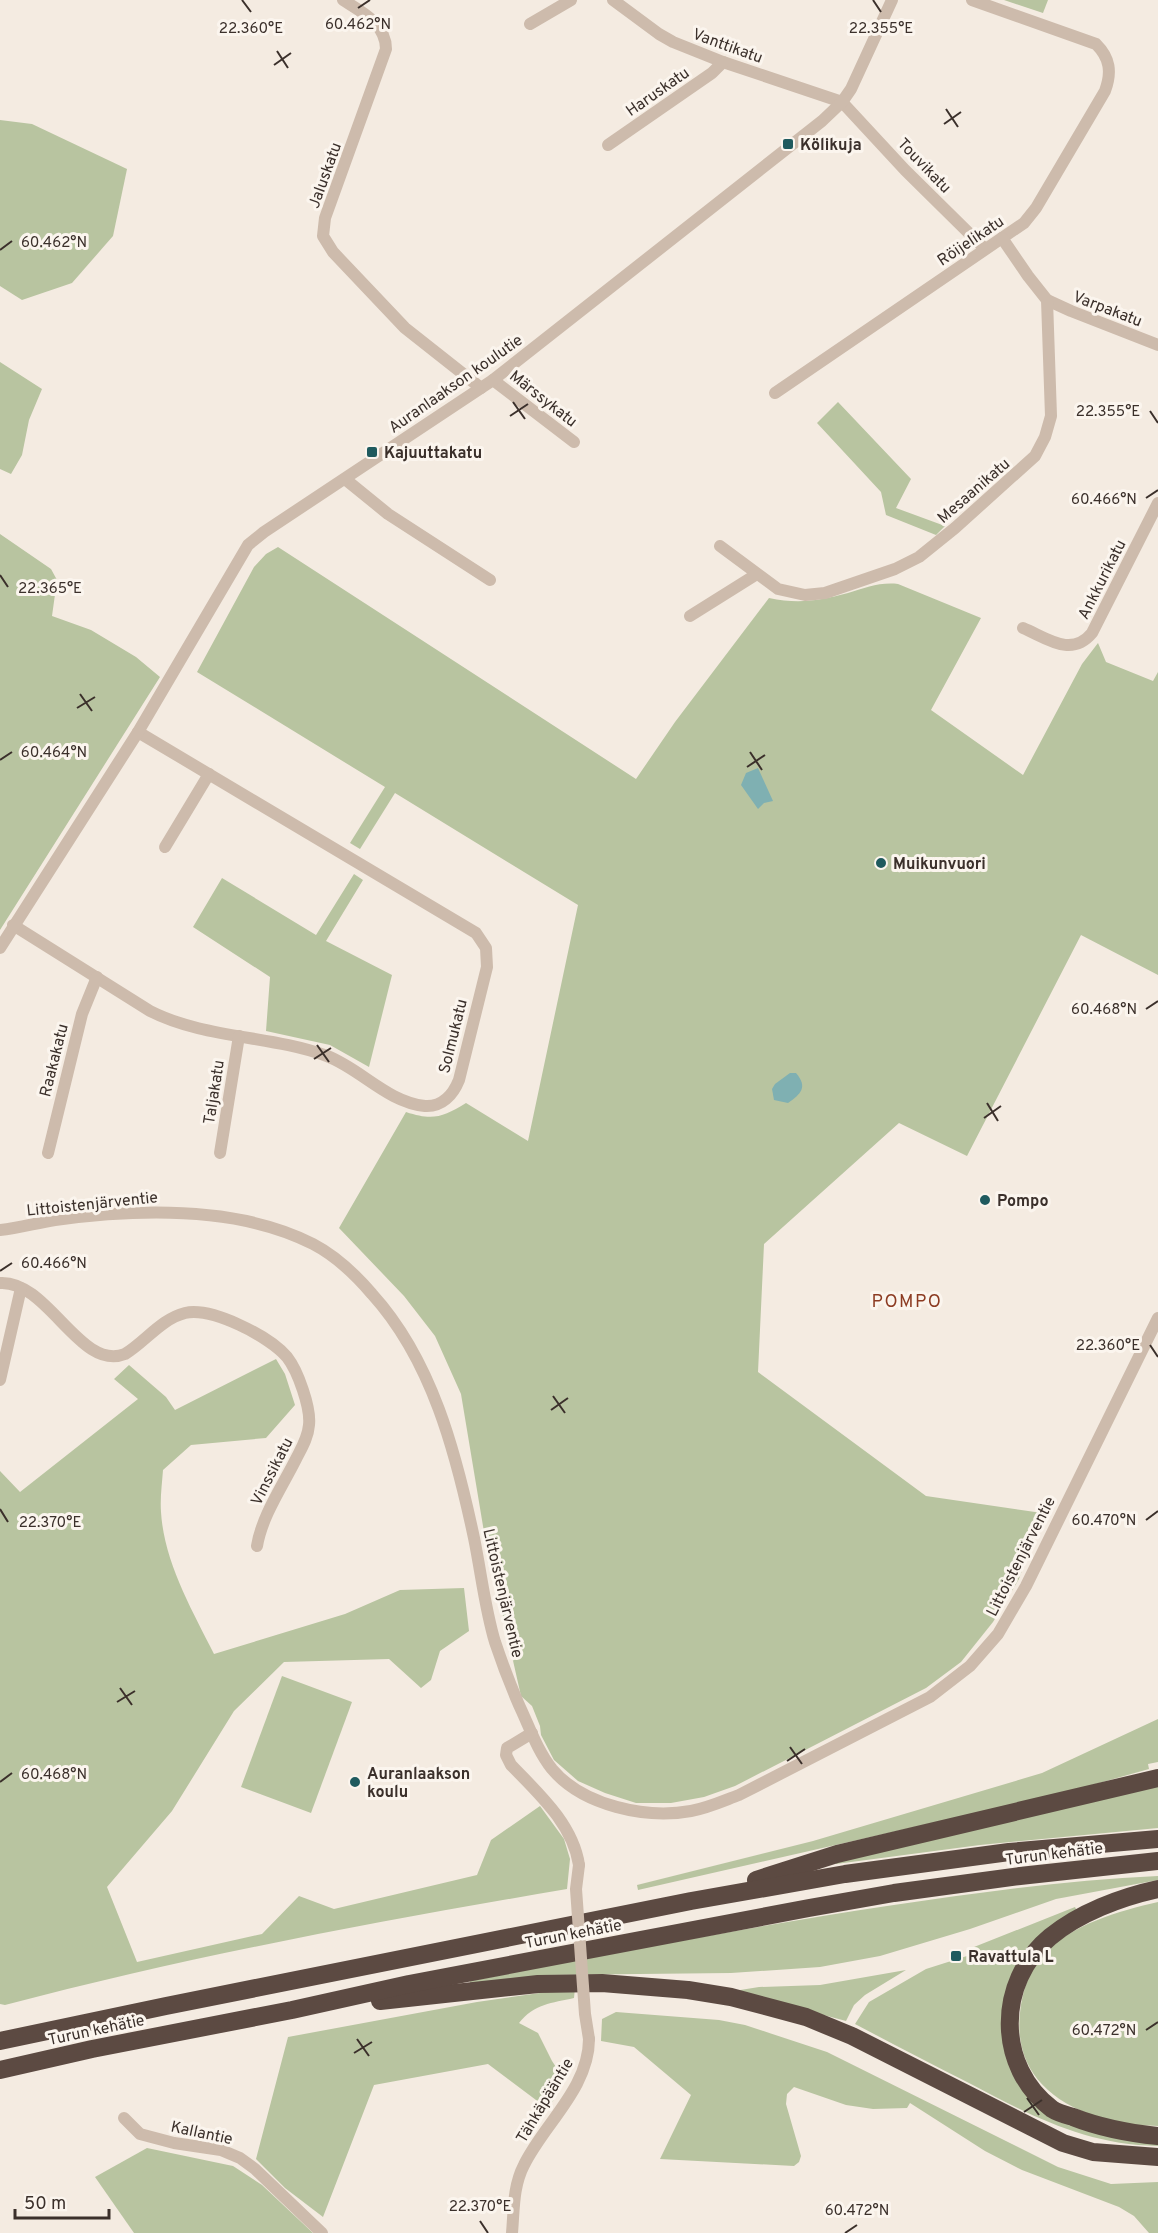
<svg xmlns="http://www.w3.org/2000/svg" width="1158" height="2233" font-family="Overpass,sans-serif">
<rect width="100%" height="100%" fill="#f4ebe1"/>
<!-- green -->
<g fill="#b8c4a0">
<polygon points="1004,0 1048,0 1043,13"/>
<polygon points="0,120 32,124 127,169 113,236 72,283 22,300 0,286"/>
<polygon points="0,362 42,389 29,420 22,455 11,474 0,469"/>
<polygon points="838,402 911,479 896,508 945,526 936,535 886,515 881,492 817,423"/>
<polygon points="0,534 51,569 57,580 52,616 91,630 136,657 160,677 0,930"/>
<path d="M278,547L636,779L675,722L769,598C798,604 818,601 848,593C866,588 879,582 898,584L981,618L931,710L1023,775L1082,664L1098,643L1106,662L1153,681L1158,672V975L1081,935L967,1156L899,1123L764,1244L758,1372L926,1496L1042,1513L1019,1579L993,1622L961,1662L926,1688L735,1786L704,1797L671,1803H636L605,1793L578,1781L554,1760L541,1735L540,1726L532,1706L521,1696L484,1532L461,1394L435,1336L404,1296L339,1228L406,1112C433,1121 443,1117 466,1103L528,1141L578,905L395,793L360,849L350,843L385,787L197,672L254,567L266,554Z"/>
<polygon points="354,874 363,880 326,941 392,975 369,1067 330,1045 266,1031 270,977 193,927 222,878 316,935"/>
<path d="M276,1359L285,1374L295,1405L266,1438L191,1445L163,1470C162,1484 160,1498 161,1512C164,1562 192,1610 214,1654L345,1614L400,1590L464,1588L469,1631L440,1651L431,1680L421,1688L389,1659L284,1662L234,1711L172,1811L107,1887L137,1962L262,1934L299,1896L334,1909L477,1875L491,1840L540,1806L564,1839L570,1859L567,1889C379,1921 190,1956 5,2005L0,2004V1471L20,1492L138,1399L114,1379L129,1365L166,1397L175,1410Z"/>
<polygon points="282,1676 352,1702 311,1813 241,1787"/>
<polygon points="1158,1719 1158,1762 1148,1764 1149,1769 1060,1794 638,1890 637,1885 813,1841 1042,1773"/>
<polygon points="1158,1785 1158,1828 980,1845 836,1864 836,1860"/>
<path d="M1158,1876V1880L1056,1899L970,1929L880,1956L820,1967L731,1973L546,1975L470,1985V1981C609,1954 747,1927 887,1906C977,1893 1067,1880 1158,1876Z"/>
<path d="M1158,1902V2126C1146,2125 1133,2126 1122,2125C1113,2123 1104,2119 1095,2116C1047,2100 1014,2067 1020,2013C1022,1992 1029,1970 1044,1954C1072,1924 1119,1911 1158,1902Z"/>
<path d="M1075,1907L1078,1913L1006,1998L1030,2096L1158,2140V2146C1086,2145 1031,2116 969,2083C931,2064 893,2044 855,2024L869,2002L926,1969L970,1955L969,1949Z"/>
<polygon points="906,1970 865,1995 854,2005 846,2021 734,1991 759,1987 820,1985"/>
<path d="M575,1988L574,1998C552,2003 534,2004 519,2023L538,2033L552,2061L562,2076L563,2085L548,2109L488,2064L374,2085L323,2217L285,2188L256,2159L288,2037L477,2002Z"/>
<polygon points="616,2012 719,2020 745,2025 827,2052 1058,2167 1111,2184 1158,2182 1158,2233 1149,2233 1134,2216 1119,2207 1022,2170 985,2151 910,2103 907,2108 873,2109 846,2105 794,2087 787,2094 786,2104 801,2156 799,2162 794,2166 660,2159 691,2095 634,2047 601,2041 602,2019"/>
<polygon points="147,2148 233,2166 262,2185 313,2233 134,2233 95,2177"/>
</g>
<!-- water -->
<g fill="#7fb0b2">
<polygon points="758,768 773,801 764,803 758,809 741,785 746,773"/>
<path d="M790,1073H796C808,1087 801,1094 788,1103L774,1100L772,1089L775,1084Z"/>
</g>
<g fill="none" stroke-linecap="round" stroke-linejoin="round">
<!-- minor -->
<g stroke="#cdbbac" stroke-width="12">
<path d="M343,0C362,12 386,24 386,49L325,218L323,236L333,252L405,328L481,388"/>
<polyline points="613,0 659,34 673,42 723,62 842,102 905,170 985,249"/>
<polyline points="530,24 571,0"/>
<polyline points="608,145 712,73 723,62"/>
<polyline points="1047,300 1071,311 1158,345"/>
<polyline points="493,380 574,442"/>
<path d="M775,393L1024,223L1036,208L1105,91C1112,72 1110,58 1096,44L972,0"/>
<polyline points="345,479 388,514 490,580"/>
<polyline points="720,546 778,589 805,595 825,593 895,569 919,557 955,528 1035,456 1045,437 1051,416 1047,300 1028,276 1002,238"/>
<polyline points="690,616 757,574"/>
<path d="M1023,628C1047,638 1071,658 1092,633L1158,503"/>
<polyline points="165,847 209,774"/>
<path d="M13,925L150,1011C205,1039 270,1035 327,1056C361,1069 387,1102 425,1106C442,1107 453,1095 459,1080L487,967L486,948L476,933L138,732"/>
<polyline points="0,948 138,732 248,545 264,532 493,380 822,121 842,102 851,89 892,0"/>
<polyline points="48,1153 82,1014 97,977"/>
<polyline points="220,1153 239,1036"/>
<path d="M0,1230C19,1228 36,1223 55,1220C136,1209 237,1205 313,1244C336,1256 355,1274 372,1294C432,1360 456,1453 474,1538C481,1572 485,1609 495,1642C502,1663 510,1684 519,1705C529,1726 537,1750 552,1769C583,1806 646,1819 691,1811C708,1808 723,1801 739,1795L930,1697L970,1666L998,1634L1026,1586L1158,1318"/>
<path d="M0,1283C48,1280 80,1372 125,1354C145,1342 161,1319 185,1313C212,1307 269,1336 287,1357C298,1371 311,1408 309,1425C308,1438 301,1449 296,1459C282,1487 262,1516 257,1546"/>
<polyline points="0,1380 21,1288"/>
<path d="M532,1733L507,1748L506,1755L511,1765C538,1793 573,1824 579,1865"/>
<polyline points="124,2118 140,2134 174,2143 221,2150 240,2158 255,2169 322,2233"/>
<path d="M512,2233C514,2210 513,2186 524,2165C544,2124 589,2088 589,2039"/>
</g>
<!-- highway -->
<g stroke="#5c4a42" stroke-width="18">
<polyline points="756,1880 837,1854 1158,1778"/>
<path d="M1158,1889C1121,1897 1079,1913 1050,1937C996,1982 996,2067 1052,2109C1058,2113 1066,2115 1073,2117C1101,2128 1128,2133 1158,2136"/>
<polyline points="380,2001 538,1984 602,1983 688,1990 731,1997 806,2017 852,2036 1063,2143 1093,2152 1158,2157"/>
<polyline points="0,2041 166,2006 691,1901 845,1874 1009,1852 1158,1839"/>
<polyline points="0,2070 92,2049 292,2010 409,1984 809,1908 894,1893 1020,1876 1158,1861"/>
</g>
<!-- minor-bridge -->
<polyline stroke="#cdbbac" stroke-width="12" points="579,1865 576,1889 585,2014 589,2039"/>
</g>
<!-- ticks -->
<path fill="none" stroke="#3b302b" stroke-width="2" d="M242,0L251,12M873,0L881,12M358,8L370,0M277,51L288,68M274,65L291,53M946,109L958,127M944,124L961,112M0,250L12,241M513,402L525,419M1150,411L1158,423M510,416L528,404M1146,498L1158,490M0,575L8,587M80,694L92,711M77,708L95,697M750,752L762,770M0,760L12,752M747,767L765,755M1146,1009L1158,1001M317,1045L329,1062M314,1059L331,1048M987,1103L998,1121M984,1118L1001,1106M0,1271L12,1263M1150,1345L1158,1357M553,1396L565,1413M551,1410L568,1398M0,1509L8,1522M1146,1520L1158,1511M120,1688L132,1705M117,1702L135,1691M790,1747L802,1764M787,1761L805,1749M0,1782L12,1773M1146,2030L1158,2022M357,2039L369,2056M354,2053L372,2042M1027,2098L1039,2115M1024,2112L1042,2100M480,2221L488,2233M845,2233L857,2225"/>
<!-- markers -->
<g fill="#1f5a5e" stroke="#fbf5ee" stroke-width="2">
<rect x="782" y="138" width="12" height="12" rx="3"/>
<rect x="366" y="446" width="12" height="12" rx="3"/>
<circle cx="881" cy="863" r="6"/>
<circle cx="985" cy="1200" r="6"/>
<circle cx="355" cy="1782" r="6"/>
<rect x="950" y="1950" width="12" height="12" rx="3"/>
</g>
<g text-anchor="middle" stroke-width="6" stroke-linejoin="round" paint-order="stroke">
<!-- street labels -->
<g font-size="16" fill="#3b302b" stroke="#fbf5ee">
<text transform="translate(728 45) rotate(20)" y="6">Vanttikatu</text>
<text transform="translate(657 91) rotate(-35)" y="6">Haruskatu</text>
<text transform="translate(925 165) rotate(46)" y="6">Touvikatu</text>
<text transform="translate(324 175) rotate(-70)" y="6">Jaluskatu</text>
<text transform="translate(970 240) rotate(-34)" y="6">Röijelikatu</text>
<text transform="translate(1108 308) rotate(21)" y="6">Varpakatu</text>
<text transform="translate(455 383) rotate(-35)" y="6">Auranlaakson koulutie</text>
<text transform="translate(544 398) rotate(38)" y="6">Märssykatu</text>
<text transform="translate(973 490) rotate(-41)" y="6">Mesaanikatu</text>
<text transform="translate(1101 579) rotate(-63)" y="6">Ankkurikatu</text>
<text transform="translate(452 1036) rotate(-76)" y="6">Solmukatu</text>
<text transform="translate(53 1060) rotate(-76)" y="6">Raakakatu</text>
<text transform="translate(213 1092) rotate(-81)" y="6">Taljakatu</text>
<text transform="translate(92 1203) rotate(-6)" y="6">Littoistenjärventie</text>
<text transform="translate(271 1471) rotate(-63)" y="6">Vinssikatu</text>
<text transform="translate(1020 1556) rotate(-63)" y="6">Littoistenjärventie</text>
<text transform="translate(504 1593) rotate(77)" y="6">Littoistenjärventie</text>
<text transform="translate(1054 1853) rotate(-7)" y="6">Turun kehätie</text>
<text transform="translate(573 1933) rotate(-11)" y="6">Turun kehätie</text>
<text transform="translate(96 2029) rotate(-12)" y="6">Turun kehätie</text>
<text transform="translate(544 2100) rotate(-59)" y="6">Tähkäpääntie</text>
<text transform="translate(202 2132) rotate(12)" y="6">Kallantie</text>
</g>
<!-- poi labels -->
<g font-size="16" font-weight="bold" fill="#3b302b" stroke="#fbf5ee" text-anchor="start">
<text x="800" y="150">Kölikuja</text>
<text x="384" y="458">Kajuuttakatu</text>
<text x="893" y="869">Muikunvuori</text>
<text x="997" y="1206">Pompo</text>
<text x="367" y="1779">Auranlaakson<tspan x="367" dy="18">koulu</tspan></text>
<text x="968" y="1962">Ravattula L</text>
</g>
<!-- neighbourhood labels -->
<g font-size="18" letter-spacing="1.5" fill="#8c3b22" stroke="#fbf5ee">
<text x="907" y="1307">POMPO</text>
</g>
</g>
<g font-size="15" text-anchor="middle" fill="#3b302b" stroke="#fbf5ee" stroke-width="6" stroke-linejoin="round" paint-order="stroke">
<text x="358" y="29">60.462°N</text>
<text x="251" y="33">22.360°E</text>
<text x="881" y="33">22.355°E</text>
<text x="54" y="247">60.462°N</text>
<text x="1108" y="416">22.355°E</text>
<text x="1104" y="504">60.466°N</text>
<text x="50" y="593">22.365°E</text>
<text x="54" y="757">60.464°N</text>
<text x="1104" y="1014">60.468°N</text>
<text x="54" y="1268">60.466°N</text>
<text x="1108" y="1350">22.360°E</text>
<text x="1104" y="1525">60.470°N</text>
<text x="50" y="1527">22.370°E</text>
<text x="54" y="1779">60.468°N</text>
<text x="1104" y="2035">60.472°N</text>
<text x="480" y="2211">22.370°E</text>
<text x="857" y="2215">60.472°N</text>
</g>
<!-- scale -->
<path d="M15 2209v9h94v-9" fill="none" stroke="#3b302b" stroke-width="3"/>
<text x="24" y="2209" font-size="18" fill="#3b302b" stroke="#fbf5ee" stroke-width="4.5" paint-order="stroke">50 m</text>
</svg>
